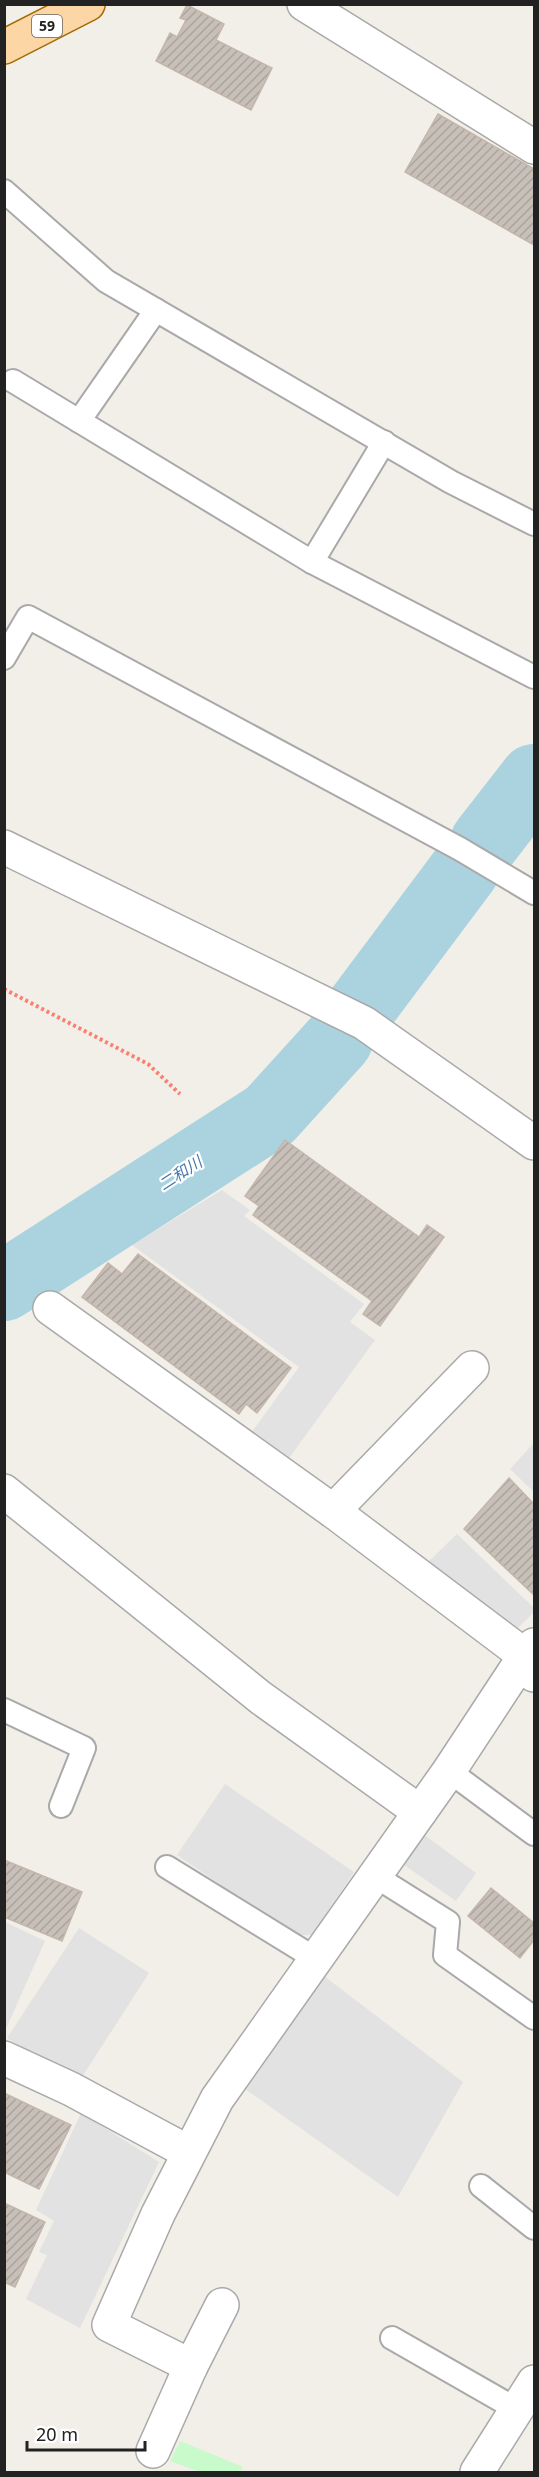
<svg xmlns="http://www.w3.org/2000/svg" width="539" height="2477" font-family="'Noto Sans','Noto Sans JP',sans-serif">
<defs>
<pattern id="building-hatch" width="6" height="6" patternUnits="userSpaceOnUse" patternTransform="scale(1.5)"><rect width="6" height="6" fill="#c7bfb8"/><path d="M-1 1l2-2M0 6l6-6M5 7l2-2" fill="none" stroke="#aba49e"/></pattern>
</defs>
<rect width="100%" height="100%" fill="#f2efe9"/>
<!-- park -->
<polygon fill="#c8facc" points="180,2441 243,2467 240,2472 200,2472 170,2461"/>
<!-- parking -->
<g fill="#e2e2e2">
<polygon points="222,1190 250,1210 244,1216 364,1304 350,1322 375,1340 289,1458 251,1433 299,1367 132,1245"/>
<polygon points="534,1443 534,1492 510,1469"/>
<polygon points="457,1534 534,1608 534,1612 517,1629 426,1564"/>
<polygon points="225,1784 354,1872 312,1935 294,1935 177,1855"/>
<polygon points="419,1831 476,1873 456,1901 397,1860"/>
<polygon points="5,1922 45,1941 5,2031"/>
<polygon points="79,1928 149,1973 78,2083 7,2038"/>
<polygon points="324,1976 463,2082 398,2197 245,2089"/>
<polygon points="81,2113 159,2162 80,2328 26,2299 47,2255 39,2252 54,2221 36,2210"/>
</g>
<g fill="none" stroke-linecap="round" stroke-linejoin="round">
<!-- river -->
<g stroke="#aad3df" stroke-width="70">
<polyline points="485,842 534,779"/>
<polyline points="361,1008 465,869"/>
<polyline points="4,1286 270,1115 338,1040"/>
</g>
</g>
<!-- building -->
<g fill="url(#building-hatch)" stroke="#c4b6ab" stroke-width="1.5">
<polygon points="187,5 224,24 216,40 272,68 251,110 156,61 170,33 177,37 186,20 180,18"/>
<polygon points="438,114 534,169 534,245 405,172"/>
<polygon points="285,1140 419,1237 427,1225 444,1237 380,1326 363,1314 372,1301 253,1215 259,1206 245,1196"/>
<polygon points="138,1254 291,1368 257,1413 246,1404 239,1414 82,1297 108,1263 122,1274"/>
<polygon points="509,1478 534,1504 534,1595 464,1529"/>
<polygon points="4,1860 82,1892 62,1941 4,1917"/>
<polygon points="491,1888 534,1923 534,1940 520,1958 468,1916"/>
<polygon points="4,2093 71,2125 39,2189 4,2172"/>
<polygon points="4,2203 45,2222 15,2287 4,2282"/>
</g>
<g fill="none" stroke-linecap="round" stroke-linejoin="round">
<defs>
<g id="lane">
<polyline points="4,191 106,281 451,482 534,524"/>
<polyline points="13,381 312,562 534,677"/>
<polyline points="79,421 156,310"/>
<polyline points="312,562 384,442"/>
<polyline points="4,658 28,617 460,849 534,893"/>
<polyline points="4,1710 84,1748 61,1806"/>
<polyline points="449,1771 534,1834"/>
<polyline points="167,1867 316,1959"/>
<polyline points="375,1876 448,1922 445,1955 534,2018"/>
<polyline points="481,2186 534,2228"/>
<polyline points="392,2338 516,2409"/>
</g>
<g id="street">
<polyline points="304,4 534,147"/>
<polyline points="4,847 364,1023 534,1143"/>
<polyline points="50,1308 333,1511 516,1649 529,1671 534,1675"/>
<polyline points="4,1491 261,1698 420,1812"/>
<polyline points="333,1511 472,1368"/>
<polyline points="4,2058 71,2089 188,2152"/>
<polyline points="191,2366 109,2325 158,2214 217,2099 449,1771 522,1660 534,1645"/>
<polyline points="153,2451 191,2366 222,2305"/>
<polyline points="477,2472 534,2382"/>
</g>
<polyline id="primary" points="4,47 88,4"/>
</defs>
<!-- lane casing -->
<use href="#lane" stroke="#a9a9a9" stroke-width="26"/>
<!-- street casing -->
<use href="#street" stroke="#a9a9a9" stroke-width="36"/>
<!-- primary casing -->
<use href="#primary" stroke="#a06b00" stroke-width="36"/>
<!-- path -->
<polyline stroke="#fa8072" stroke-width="4" stroke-dasharray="3 3" stroke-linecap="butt" points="4,989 148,1064 180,1094"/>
<!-- lane -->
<use href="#lane" stroke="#fff" stroke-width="22"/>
<!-- street -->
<use href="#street" stroke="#fff" stroke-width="33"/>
<!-- primary -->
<use href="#primary" stroke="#fcd6a4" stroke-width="33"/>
</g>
<g text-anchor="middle" stroke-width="4.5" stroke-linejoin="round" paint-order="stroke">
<!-- shield labels -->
<rect fill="#fff" stroke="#646464" stroke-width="1.5" x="32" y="15" width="30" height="22" rx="4.5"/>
<g font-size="14" font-weight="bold" fill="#222">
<text x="47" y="31">59</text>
</g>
<!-- water labels -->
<g font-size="16" font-style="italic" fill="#4a7aab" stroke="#fff">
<text transform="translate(180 1173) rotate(-33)" y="6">二和川</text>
</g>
</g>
<!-- border -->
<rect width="539" height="2477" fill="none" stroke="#222222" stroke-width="12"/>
<!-- scale -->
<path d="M27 2441v9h118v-9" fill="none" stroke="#222222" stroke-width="3"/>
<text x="36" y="2441" font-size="18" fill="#222222" stroke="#ffffff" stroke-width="4.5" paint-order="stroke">20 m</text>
</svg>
